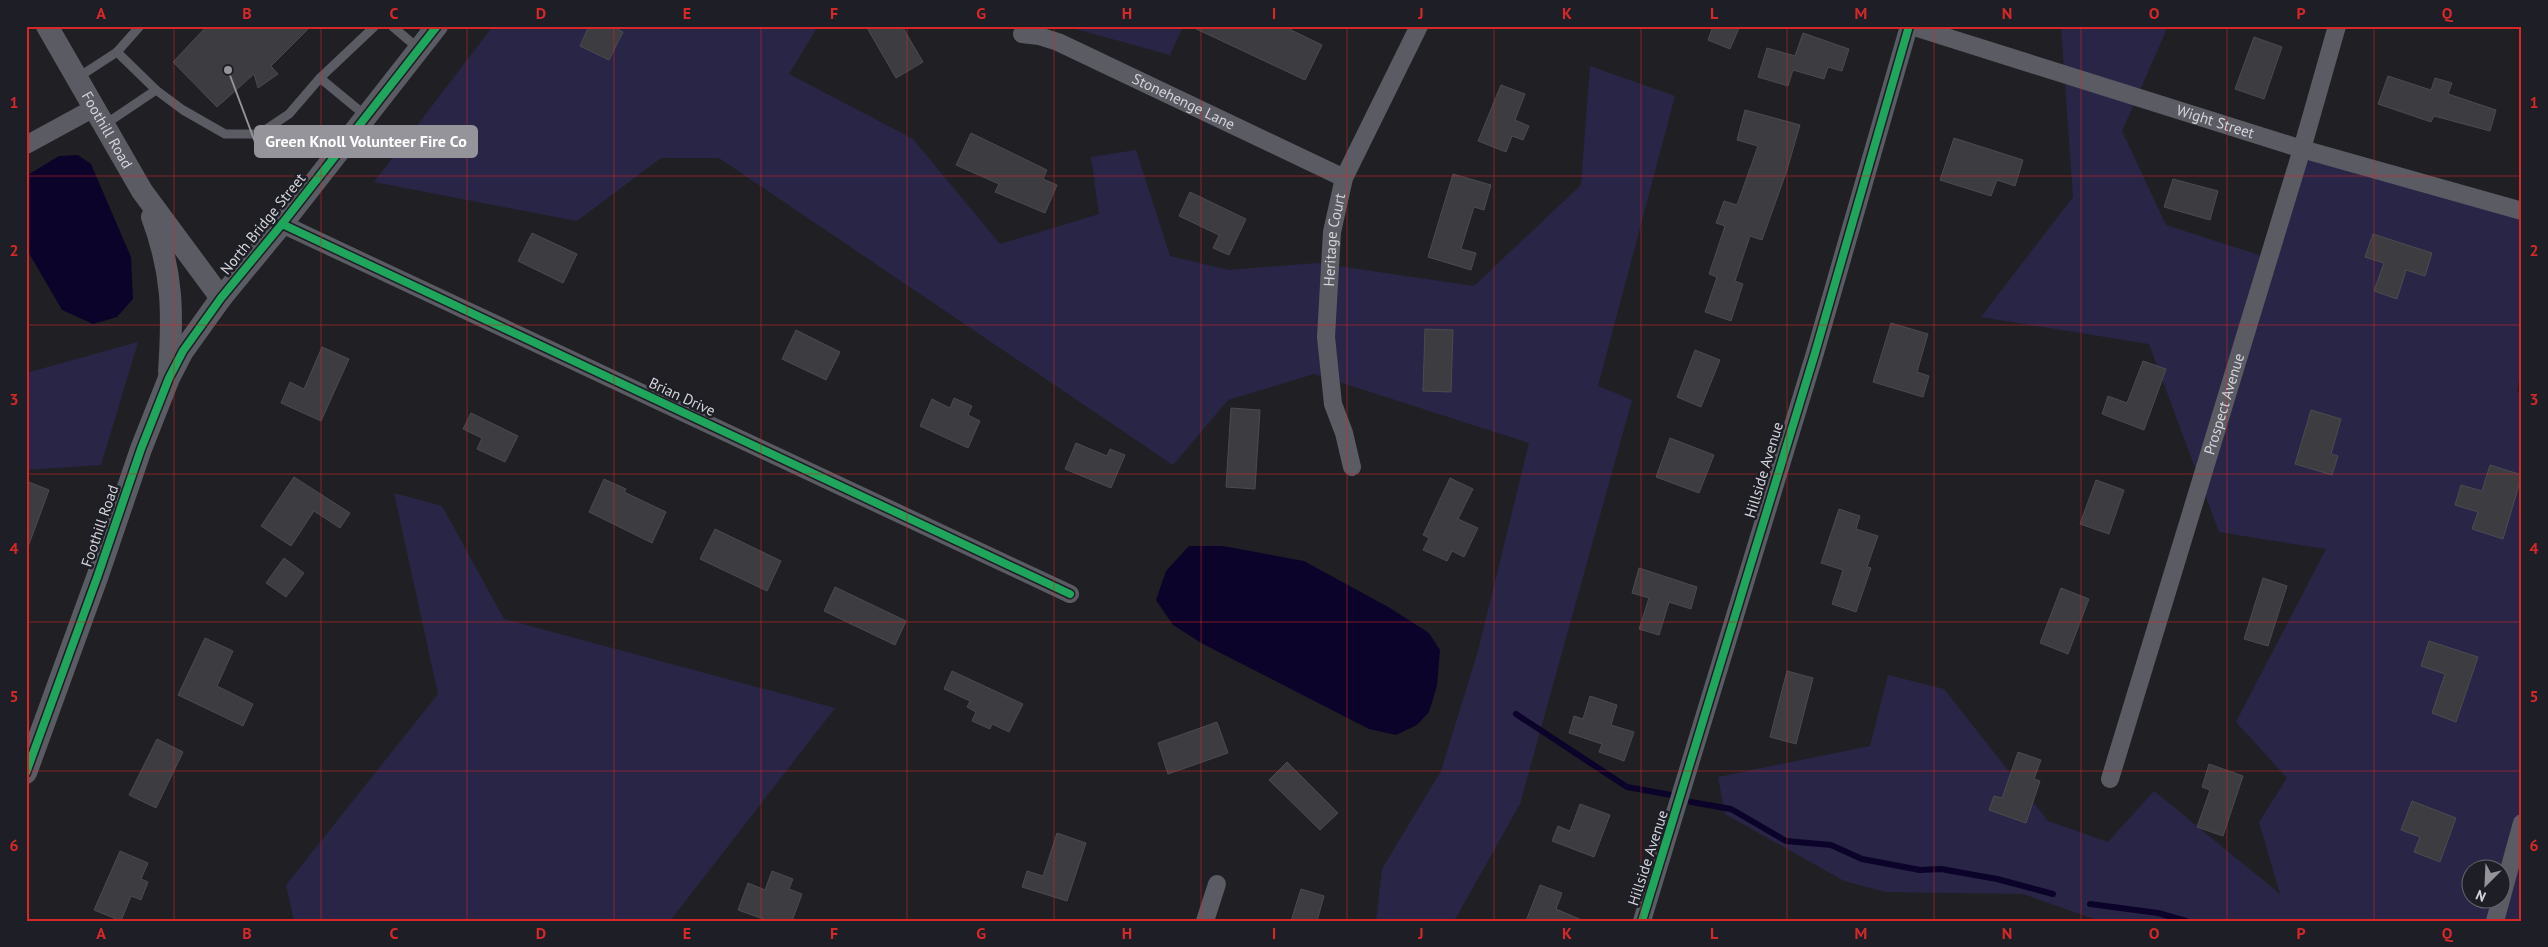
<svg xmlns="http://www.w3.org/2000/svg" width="2548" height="947" font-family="'PT Sans',sans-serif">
<rect width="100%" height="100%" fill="#202024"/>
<!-- green -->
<g fill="#292547" fill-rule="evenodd">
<polygon points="493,26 818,26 789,74 913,139 1000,244 1099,214 1091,157 1136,150 1170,256 1229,270 1317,263 1474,286 1581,185 1590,66 1675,96 1598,386 1632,400 1520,804 1454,921 1376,921 1382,869 1441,771 1478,651 1529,443 1314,374 1228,400 1173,465 719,158 661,158 577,221 374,182"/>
<polygon points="1065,26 1183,26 1170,55"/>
<path d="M2061,26H2168L2122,131L2166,225L2265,257L2298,141L2522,214V359L2517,392L2522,393V921H2100L2023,894L1886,892L1844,881L1725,814L1718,777L1870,746L1888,675L1944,689L2048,821L2108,842L2154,791L2280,894L2259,822L2287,778L2236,722L2326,549L2219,532L2149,344L1981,317L2073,197ZM2470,870H2500V900H2470Z"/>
<polygon points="138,342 101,465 26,470 26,373"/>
<polygon points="394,493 442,506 504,619 835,708 670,921 294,921 286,885 438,694"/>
</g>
<!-- water -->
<g fill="#0b0329">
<polygon points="78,155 91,164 131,257 133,299 117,317 93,324 62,310 26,248 26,176 59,156"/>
<polygon points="1189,546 1223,546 1304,561 1390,608 1429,633 1440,650 1437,686 1429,712 1417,725 1396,735 1369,729 1203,644 1173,625 1156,600 1166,571"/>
</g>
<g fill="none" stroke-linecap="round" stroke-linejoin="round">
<!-- stream -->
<g stroke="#0b0329" stroke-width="6">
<polyline points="1516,714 1627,787 1671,795"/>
<polyline points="1691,802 1731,809 1786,841 1831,845 1862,859 1920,870 1941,869 1997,879 2053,894"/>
<polyline points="2090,904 2158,913 2186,921"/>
</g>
</g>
<!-- building -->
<g fill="#3d3d41" stroke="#4b4b4f">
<polygon points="207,26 311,26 271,66 278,74 258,88 254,74 217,107 173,62"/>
<polygon points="589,26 611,26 623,32 609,60 580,46"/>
<polygon points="866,26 902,26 923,62 896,78"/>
<polygon points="1190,26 1283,26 1322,45 1305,80"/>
<polygon points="1713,26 1740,26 1730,49 1708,40"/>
<polygon points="1803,33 1849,49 1842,71 1828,67 1824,79 1793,70 1788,86 1758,77 1767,48 1795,56"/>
<polygon points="2254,37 2282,47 2264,99 2235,89"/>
<polygon points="2388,76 2431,90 2435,78 2452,83 2448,94 2496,110 2490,131 2434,116 2431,122 2378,104"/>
<polygon points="1501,85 1525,94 1515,120 1529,126 1523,140 1512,136 1506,152 1478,141"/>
<polygon points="1745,110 1800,125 1787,170 1762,240 1750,236 1735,281 1743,284 1731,321 1705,312 1717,277 1709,274 1725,226 1716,223 1724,201 1737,205 1758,146 1737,140"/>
<polygon points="971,133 1047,170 1043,179 1057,185 1045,213 995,192 999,184 956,165"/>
<polygon points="1954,138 2023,160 2015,186 1997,180 1991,196 1940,180"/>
<polygon points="1453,174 1491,185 1484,210 1474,207 1461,249 1476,253 1471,270 1428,257"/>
<polygon points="2173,179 2218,191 2210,220 2164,207"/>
<polygon points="1190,192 1246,219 1229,255 1213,248 1219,235 1179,216"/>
<polygon points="532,233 577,254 563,283 518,261"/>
<polygon points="2373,234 2432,253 2425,276 2406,270 2397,299 2374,291 2384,263 2365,257"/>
<polygon points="1891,323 1928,334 1917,372 1929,376 1923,397 1873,382"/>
<polygon points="1425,329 1453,330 1451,392 1423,391"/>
<polygon points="796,330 840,352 826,380 782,359"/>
<polygon points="322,347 349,359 321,421 281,403 290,382 304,389"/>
<polygon points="1695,350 1720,360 1701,407 1677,397"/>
<polygon points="2143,361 2166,369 2144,430 2102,414 2108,396 2127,403"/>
<polygon points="954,398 972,406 968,415 980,421 968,448 920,426 932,399 950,408"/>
<polygon points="1231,408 1260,410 1255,489 1226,487"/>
<polygon points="2311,410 2341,419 2331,454 2338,456 2332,475 2295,464"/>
<polygon points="471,413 518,436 505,462 477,449 482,438 463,429"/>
<polygon points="1670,438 1714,455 1699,493 1656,477"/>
<polygon points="1076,443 1107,456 1110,449 1125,455 1111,488 1065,469"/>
<polygon points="2490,465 2522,475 2503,539 2472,529 2478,512 2455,505 2461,485 2482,491"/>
<polygon points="294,477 350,513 340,528 314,511 291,546 261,526"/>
<polygon points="1450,478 1473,489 1458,519 1478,528 1464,557 1452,551 1447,561 1423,550 1429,538 1423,535"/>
<polygon points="604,479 626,489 624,492 666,512 652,543 589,512"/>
<polygon points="2096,480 2124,490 2109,534 2080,524"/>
<polygon points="26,481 49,490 28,547 26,547"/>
<polygon points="1839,509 1860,516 1856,529 1878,536 1867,567 1871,568 1856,612 1832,604 1843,570 1821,563"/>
<polygon points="715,529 781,561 767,591 700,559"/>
<polygon points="284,558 304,573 286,597 266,583"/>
<polygon points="1639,568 1697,587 1691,609 1669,602 1659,635 1639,629 1649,598 1632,593"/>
<polygon points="2263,578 2287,586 2268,646 2244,639"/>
<polygon points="835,587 906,621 895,645 824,611"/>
<polygon points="2061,588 2089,599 2068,654 2040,643"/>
<polygon points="205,638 233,651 217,686 253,704 243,726 178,695"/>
<polygon points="2429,641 2478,657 2456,722 2432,713 2445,674 2421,666"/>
<polygon points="952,671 1023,704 1009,732 992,724 990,729 972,721 976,712 967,707 970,701 944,689"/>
<polygon points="1787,671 1813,678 1796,744 1770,737"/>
<polygon points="1590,696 1617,705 1611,725 1634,732 1624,761 1599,752 1602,744 1569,733 1574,716 1583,719"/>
<polygon points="1217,722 1228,753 1168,774 1158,743"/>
<polygon points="157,739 183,752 156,808 129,795"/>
<polygon points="2018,752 2041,760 2034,779 2040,781 2026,823 1989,810 1994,796 2002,798"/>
<polygon points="1287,762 1338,813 1320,830 1269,780"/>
<polygon points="2209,764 2243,776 2223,836 2197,827 2210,790 2202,787"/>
<polygon points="2412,801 2456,818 2440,862 2414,852 2420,837 2401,830"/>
<polygon points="1580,804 1610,815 1594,857 1552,841 1558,826 1570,831"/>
<polygon points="1057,833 1086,843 1067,901 1022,887 1027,871 1043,876"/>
<polygon points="120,851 148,863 141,879 148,882 141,900 131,896 121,921 94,910"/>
<polygon points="772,871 793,879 789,889 802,894 792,921 769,921 738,910 748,883 765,890"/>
<polygon points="1540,885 1562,893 1556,909 1584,921 1526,921"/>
<polygon points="1301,889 1324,896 1317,921 1291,921"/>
</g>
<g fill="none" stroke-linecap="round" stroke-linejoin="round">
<!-- service -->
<g stroke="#5b5b64" stroke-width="9">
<polyline points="392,26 419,49"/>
<polyline points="117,52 156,90"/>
<polyline points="77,78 117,52 140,26"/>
<polyline points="320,78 375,26"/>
<polyline points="104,125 156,90 183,110 225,134 259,134 289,114 320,78 366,116"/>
</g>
<!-- minor -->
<g stroke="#5b5b64" stroke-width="18">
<path id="s1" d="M1911,26L2302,149L2522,211"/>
<path id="s2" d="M1022,34L1039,36L1058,42L1344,178"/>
<polyline points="26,145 94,108"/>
<polyline points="282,224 1070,594"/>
<path id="s3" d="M1352,467L1344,433L1333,404L1326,337L1332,232L1344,178L1419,26"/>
<path id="s4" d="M2110,779L2302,149L2337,26"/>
<polyline points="1205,921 1217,884"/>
<polyline points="1642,921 1815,353 1909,26"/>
<polyline points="2495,921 2522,823"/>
</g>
<!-- tertiary -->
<g stroke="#5b5b64" stroke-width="22">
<path id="s5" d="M47,26L142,191L221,298"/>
<path d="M152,217C173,273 173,313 169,372"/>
<polyline points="26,773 98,575 141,449 169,378 183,351 221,298 282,224 437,26"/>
</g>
<defs>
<g id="cycleway">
<polyline points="282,224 1070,594"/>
<polyline points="26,773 98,575 141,449 169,378 183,351 221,298 282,224 437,26"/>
<polyline points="1642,921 1815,353 1909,26"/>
</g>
</defs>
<!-- cycleway casing -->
<use href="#cycleway" stroke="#1e1e26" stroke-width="11"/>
<!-- cycleway -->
<use href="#cycleway" stroke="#20a55d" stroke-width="8"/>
</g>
<!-- grid -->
<path fill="none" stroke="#d62828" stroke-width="1" stroke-opacity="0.55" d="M174,26V921M321,26V921M467,26V921M614,26V921M761,26V921M907,26V921M1054,26V921M1201,26V921M1347,26V921M1494,26V921M1641,26V921M1787,26V921M1934,26V921M2081,26V921M2227,26V921M2374,26V921M26,176H2522M26,325H2522M26,474H2522M26,622H2522M26,771H2522"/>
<g text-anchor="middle" stroke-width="5" stroke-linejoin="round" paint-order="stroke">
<!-- street labels -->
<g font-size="15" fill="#d3d3d9" stroke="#1e1e26">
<text dy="5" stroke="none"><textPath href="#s2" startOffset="176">Stonehenge Lane</textPath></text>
<text dy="5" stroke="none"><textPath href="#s1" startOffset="319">Wight Street</textPath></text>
<text dy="5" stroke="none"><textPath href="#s5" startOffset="120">Foothill Road</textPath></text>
<text transform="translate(263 224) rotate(-51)" y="5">North Bridge Street</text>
<text dy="5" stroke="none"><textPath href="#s3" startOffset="231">Heritage Court</textPath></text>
<text transform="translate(682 397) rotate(25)" y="5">Brian Drive</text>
<text dy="5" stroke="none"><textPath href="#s4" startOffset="392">Prospect Avenue</textPath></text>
<text transform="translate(1764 470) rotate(-73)" y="5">Hillside Avenue</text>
<text transform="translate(100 526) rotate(-71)" y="5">Foothill Road</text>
<text transform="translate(1648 858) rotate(-72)" y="5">Hillside Avenue</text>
</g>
</g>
<!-- callouts -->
<path fill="none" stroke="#94949a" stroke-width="2" d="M228 70L255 142"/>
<circle fill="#94949a" stroke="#1e1e26" stroke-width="2" cx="228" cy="70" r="5"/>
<rect fill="#94949a" stroke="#94949a" stroke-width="2" x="255" y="126" width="222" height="31" rx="5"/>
<g font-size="16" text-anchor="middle" font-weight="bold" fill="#fff">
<text x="366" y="147">Green Knoll Volunteer Fire Co</text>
</g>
<!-- border -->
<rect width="2548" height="947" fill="none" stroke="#1e1e26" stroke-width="55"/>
<!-- north arrow -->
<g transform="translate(2486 884) rotate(204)"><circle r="24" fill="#1e1e26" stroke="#66666e"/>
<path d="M0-4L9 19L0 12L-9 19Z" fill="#94949a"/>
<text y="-8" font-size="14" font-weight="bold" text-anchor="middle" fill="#d3d3d9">N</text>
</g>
<rect x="28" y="28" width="2492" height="892" fill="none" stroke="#d62828" stroke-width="2"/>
<g font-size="16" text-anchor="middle" font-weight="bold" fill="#d62828">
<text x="101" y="19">A</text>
<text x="247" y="19">B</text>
<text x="394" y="19">C</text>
<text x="541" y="19">D</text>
<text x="687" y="19">E</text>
<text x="834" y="19">F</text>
<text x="981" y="19">G</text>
<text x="1127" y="19">H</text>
<text x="1274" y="19">I</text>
<text x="1421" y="19">J</text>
<text x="1567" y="19">K</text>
<text x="1714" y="19">L</text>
<text x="1861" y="19">M</text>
<text x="2007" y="19">N</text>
<text x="2154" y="19">O</text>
<text x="2301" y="19">P</text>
<text x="2447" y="19">Q</text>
<text x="14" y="108">1</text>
<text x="2534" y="108">1</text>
<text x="14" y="256">2</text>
<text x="2534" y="256">2</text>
<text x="14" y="405">3</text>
<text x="2534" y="405">3</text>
<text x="14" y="554">4</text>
<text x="2534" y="554">4</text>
<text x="14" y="702">5</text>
<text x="2534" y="702">5</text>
<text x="14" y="851">6</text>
<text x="2534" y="851">6</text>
<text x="101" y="939">A</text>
<text x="247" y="939">B</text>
<text x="394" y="939">C</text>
<text x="541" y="939">D</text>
<text x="687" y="939">E</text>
<text x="834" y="939">F</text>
<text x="981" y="939">G</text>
<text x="1127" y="939">H</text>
<text x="1274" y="939">I</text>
<text x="1421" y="939">J</text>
<text x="1567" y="939">K</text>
<text x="1714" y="939">L</text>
<text x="1861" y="939">M</text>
<text x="2007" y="939">N</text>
<text x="2154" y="939">O</text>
<text x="2301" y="939">P</text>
<text x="2447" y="939">Q</text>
</g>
</svg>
